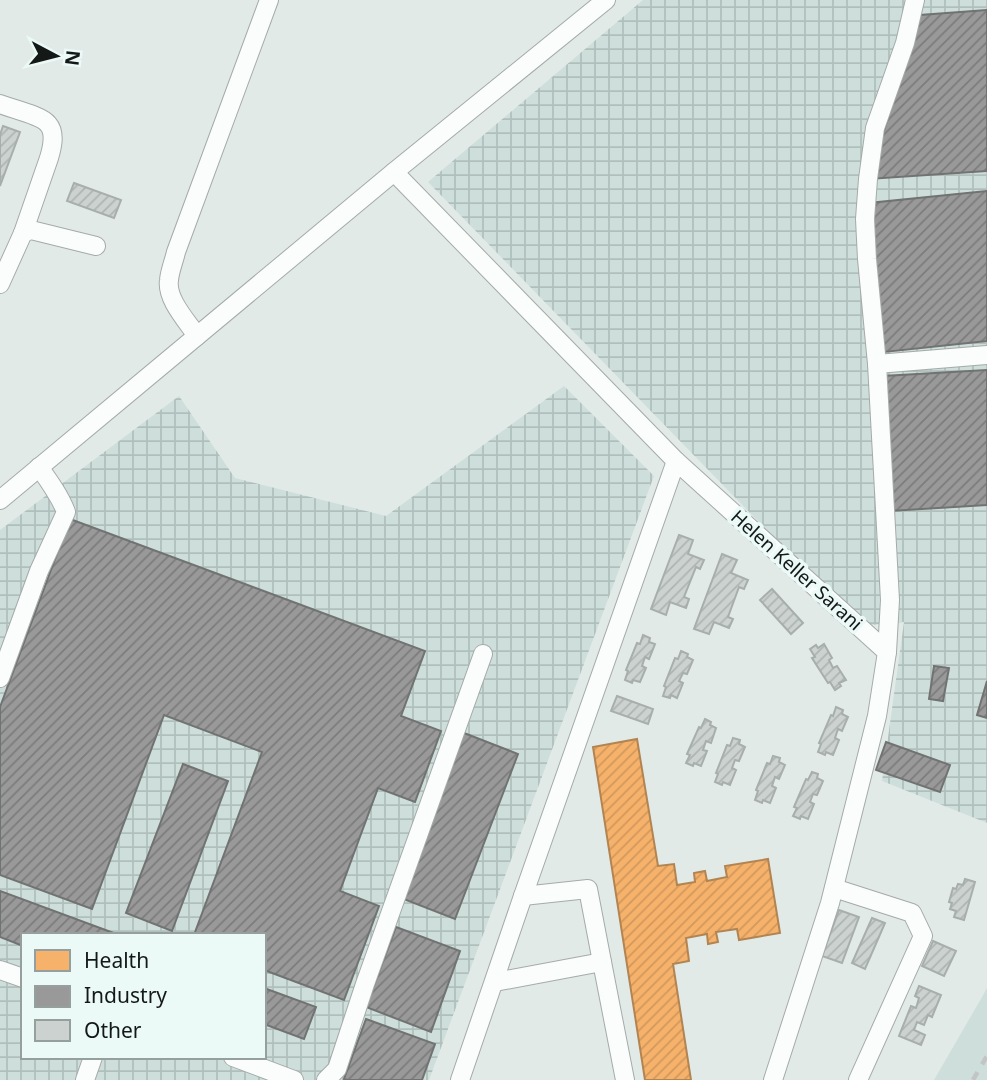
<svg xmlns="http://www.w3.org/2000/svg" width="987" height="1080" font-family="'Noto Sans',sans-serif">
<defs>
<pattern id="industrial-grid" width="8" height="8" patternUnits="userSpaceOnUse" patternTransform="scale(1.75)"><rect width="8" height="8" fill="#cedfdb"/><path d="M0 4h8M4 0v8" fill="none" stroke="#b0bfbb"/></pattern>
<pattern id="health-hatch" width="6" height="6" patternUnits="userSpaceOnUse" patternTransform="scale(1.75)"><rect width="6" height="6" fill="#f6b26b"/><path d="M-1 1l2-2M0 6l6-6M5 7l2-2" fill="none" stroke="#d2985c"/></pattern>
<pattern id="industry-hatch" width="6" height="6" patternUnits="userSpaceOnUse" patternTransform="scale(1.75)"><rect width="6" height="6" fill="#999"/><path d="M-1 1l2-2M0 6l6-6M5 7l2-2" fill="none" stroke="#7c7c7c"/></pattern>
<pattern id="building-hatch" width="6" height="6" patternUnits="userSpaceOnUse" patternTransform="scale(1.75)"><rect width="6" height="6" fill="#ccd2d0"/><path d="M-1 1l2-2M0 6l6-6M5 7l2-2" fill="none" stroke="#aeb4b2"/></pattern>
</defs>
<rect width="100%" height="100%" fill="#e2eae8"/>
<!-- built -->
<polygon fill="#cedfdb" points="987,988 987,1080 934,1080 982,997"/>
<!-- industrial -->
<g fill="url(#industrial-grid)" fill-rule="evenodd">
<polygon points="643,0 987,0 987,823 882,781 904,622 860,626 428,182"/>
<path d="M564,386L654,476L429,1080H0V530L179,396L235,478L386,516ZM23,935H264V1057H23Z"/>
</g>
<!-- health -->
<polygon fill="url(#health-hatch)" stroke="#b28452" stroke-width="2" points="637,739 658,866 674,864 677,885 695,882 694,873 705,871 707,881 727,877 725,866 768,859 780,933 739,940 737,929 716,932 718,942 708,944 707,934 686,938 689,961 673,964 691,1080 645,1080 593,747"/>
<!-- industry -->
<g fill="url(#industry-hatch)" stroke="#717372" stroke-width="2">
<polygon points="987,10 987,171 869,179 920,15"/>
<polygon points="987,191 987,341 884,352 869,203"/>
<polygon points="987,370 987,505 890,511 883,376"/>
<polygon points="70,519 425,651 401,716 441,731 415,802 378,788 340,891 379,906 344,1000 264,970 264,935 194,935 262,752 164,715 92,909 0,875 0,707"/>
<polygon points="934,666 949,668 943,701 929,699"/>
<polygon points="987,681 987,718 977,715"/>
<polygon points="464,733 518,754 455,919 401,898"/>
<polygon points="886,742 950,765 940,792 876,770"/>
<polygon points="183,764 228,781 172,931 126,913"/>
<polygon points="0,891 119,935 23,935 23,946 0,937"/>
<polygon points="396,927 460,951 431,1032 366,1007"/>
<polygon points="264,988 316,1007 304,1039 264,1024"/>
<polygon points="366,1019 435,1044 422,1080 348,1080 344,1079"/>
</g>
<!-- building -->
<g fill="url(#building-hatch)" stroke="#a7aeac" stroke-width="2">
<polygon points="3,126 20,132 0,186 0,135"/>
<polygon points="74,183 121,200 114,218 67,201"/>
<polygon points="679,535 693,540 688,554 704,560 700,569 696,567 684,597 689,599 686,608 670,602 666,615 651,609"/>
<polygon points="722,554 737,560 731,573 748,580 744,589 739,587 728,617 733,619 729,628 714,622 709,634 694,629"/>
<polygon points="772,589 803,623 791,634 760,600"/>
<polygon points="643,635 650,638 649,642 655,644 649,659 645,657 642,666 646,668 640,682 633,680 632,683 625,680 628,671 626,670 637,643 640,644"/>
<polygon points="824,644 832,658 829,660 833,668 837,666 846,680 839,683 841,686 835,690 830,682 828,683 812,658 815,657 810,649 816,645 818,648"/>
<polygon points="681,651 688,654 687,657 693,660 687,674 683,673 679,681 683,683 677,698 671,695 670,698 663,696 666,687 664,686 675,658 678,659"/>
<polygon points="617,696 653,709 648,724 611,711"/>
<polygon points="836,707 843,710 842,714 848,717 842,731 838,729 835,738 839,740 833,755 826,752 825,755 818,752 821,744 819,743 831,715 833,716"/>
<polygon points="705,719 711,722 710,725 716,728 711,743 706,741 703,750 707,751 701,766 694,763 693,766 686,763 690,755 687,754 699,727 701,728"/>
<polygon points="733,738 740,740 739,744 745,747 739,761 735,760 732,768 736,770 730,785 723,782 722,785 715,782 718,774 716,773 727,745 730,746"/>
<polygon points="773,756 780,758 779,762 785,765 779,779 775,777 772,786 776,788 770,803 763,800 762,803 755,800 758,791 756,790 767,763 770,764"/>
<polygon points="812,772 818,774 817,778 823,781 817,795 813,794 810,802 814,804 808,819 801,816 800,819 793,816 797,808 794,807 806,779 808,780"/>
<polygon points="965,879 975,882 964,920 954,917 956,911 950,909 952,903 949,902 953,888 956,889 958,884 963,885"/>
<polygon points="839,910 859,917 842,963 822,956"/>
<polygon points="872,918 885,923 865,969 852,963"/>
<polygon points="933,941 956,951 944,976 922,966"/>
<polygon points="919,986 941,995 932,1017 928,1015 924,1025 917,1022 914,1030 925,1035 921,1045 899,1036 911,1006 916,1008 919,998 915,996"/>
</g>
<g fill="none" stroke-linecap="round" stroke-linejoin="round">
<defs>
<g id="minor">
<path d="M0,104C12,109 41,115 48,124C56,133 52,148 49,158L23,233"/>
<polyline points="394,172 676,461 887,652 877,716 830,903 773,1080"/>
<polyline points="0,284 23,233 31,230 96,246"/>
<path d="M197,336C187,321 166,299 169,280C170,270 174,261 176,252L269,0"/>
<polyline points="877,364 987,355"/>
<polyline points="0,500 394,172 606,0"/>
<polyline points="887,652 890,600 877,364 867,259 865,219 868,179 875,128 905,43 915,0"/>
<path d="M0,678L39,571L66,512C60,496 49,481 39,467"/>
<polyline points="834,888 912,913 923,936 858,1080"/>
<polyline points="602,962 625,1080"/>
<polyline points="0,970 23,978"/>
<polyline points="495,982 602,962 588,889 523,896"/>
<polyline points="233,1057 294,1080"/>
<polyline points="85,1080 93,1057"/>
<polyline points="326,1080 337,1069 365,984 483,654"/>
<polyline points="460,1080 523,896 676,461"/>
</g>
</defs>
<!-- minor casing -->
<use href="#minor" stroke="#a4aba9" stroke-width="20"/>
<!-- minor -->
<use href="#minor" stroke="#fbfcfc" stroke-width="18"/>
<!-- rail -->
<polyline stroke="#c3c5c5" stroke-width="4.5" stroke-dasharray="9 9" stroke-linecap="butt" points="973,1080 987,1056"/>
</g>
<g text-anchor="middle" stroke-width="7" stroke-linejoin="round" paint-order="stroke">
<!-- street labels -->
<g font-size="19" fill="#141918" stroke="#ebfaf7">
<text transform="translate(797 570) rotate(42)" y="7">Helen Keller Sarani</text>
</g>
</g>
<!-- legend -->
<rect x="21" y="933" width="245" height="126" fill="#ebfaf7" stroke="#95a09e" stroke-width="2"/>
<rect x="35" y="950" width="35" height="21" fill="#f6b26b" stroke="#95a09e" stroke-width="2"/>
<text x="84" y="968" font-size="21" fill="#141918">Health</text>
<rect x="35" y="986" width="35" height="21" fill="#999999" stroke="#95a09e" stroke-width="2"/>
<text x="84" y="1003" font-size="21" fill="#141918">Industry</text>
<rect x="35" y="1020" width="35" height="21" fill="#ccd2d0" stroke="#95a09e" stroke-width="2"/>
<text x="84" y="1038" font-size="21" fill="#141918">Other</text>
<!-- north arrow -->
<g transform="translate(56 56) rotate(97)" stroke="#ebfaf7" stroke-width="5" paint-order="stroke">
<path d="M0-5L12 26L0 18L-12 26Z" fill="#141918"/>
<text y="-10" font-size="19" font-weight="bold" text-anchor="middle" fill="#141918">N</text>
</g>
</svg>
